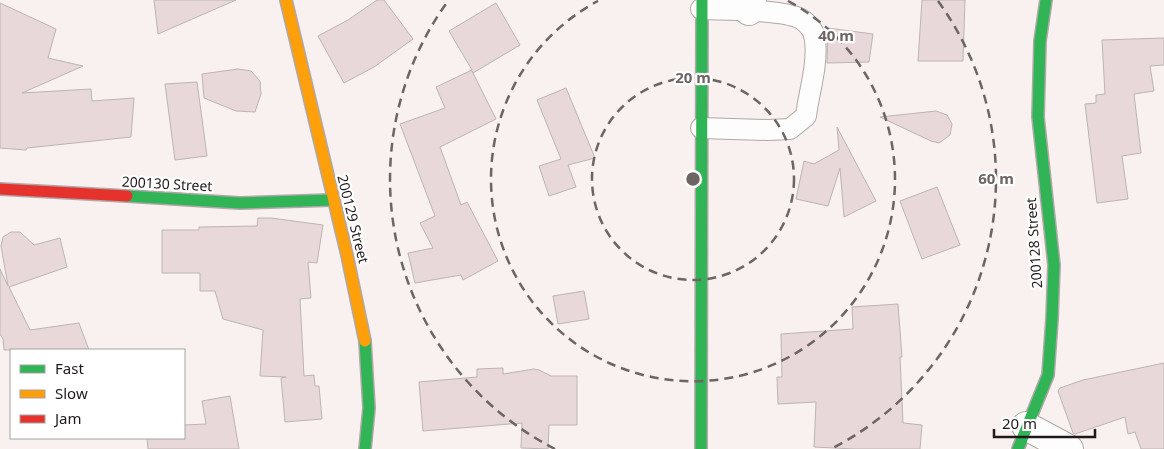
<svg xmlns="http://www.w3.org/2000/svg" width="1164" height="449" font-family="'Noto Sans',sans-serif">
<rect width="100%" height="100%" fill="#f8f1f0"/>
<!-- building -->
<g fill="#e8d8da" stroke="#bcb4b5">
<polygon points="154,0 236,0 158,34"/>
<polygon points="377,0 384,0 413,39 374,67 344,83 318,36 348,20"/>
<polygon points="922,0 965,0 963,61 918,61"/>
<polygon points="0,3 56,29 48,58 83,66 22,93 91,89 92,101 134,98 131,137 27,148 26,150 0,148"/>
<polygon points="496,3 520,45 473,73 472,71 496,119 440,147 461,205 467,202 498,261 463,280 461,275 415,283 408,253 433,248 420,223 435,216 400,124 445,108 436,87 472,70 449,31"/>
<polygon points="828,28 873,34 869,62 827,63"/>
<polygon points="1164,38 1164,65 1150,66 1154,91 1134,94 1141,153 1122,156 1128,199 1097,203 1085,104 1096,103 1096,95 1105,94 1102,40"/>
<polygon points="238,69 251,71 260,81 261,94 255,112 236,111 204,98 202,74"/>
<polygon points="197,82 207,156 175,160 165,84"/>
<polygon points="566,88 595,158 568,165 576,187 549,196 539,166 561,159 537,100"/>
<polygon points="936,111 947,115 952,124 950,135 939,143 931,141 880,117"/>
<polygon points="837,127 876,201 844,217 840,168 828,206 796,199 804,161 814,164 839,150"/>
<polygon points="937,187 960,245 922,259 900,201"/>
<polygon points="258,218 271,218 323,225 317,263 308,262 311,298 300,299 304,376 314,375 315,386 319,386 322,419 285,422 281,378 286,377 260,376 263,330 223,319 215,291 200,291 200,273 162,273 162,230 199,230 199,227 257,226"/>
<polygon points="11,232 20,232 34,245 60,238 67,267 9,287 30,330 79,323 89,350 4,350 3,339 0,334 0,269 8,286 1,246 3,237"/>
<polygon points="584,291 589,319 558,324 553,296"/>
<polygon points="898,304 902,357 900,357 903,423 922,425 920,449 854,449 814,447 816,402 778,404 777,377 782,377 781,334 853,329 852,307"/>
<polygon points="1164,363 1164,449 1141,449 1135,432 1128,434 1125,417 1075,434 1073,433 1058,391 1060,388 1083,380"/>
<polygon points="503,368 503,374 534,369 539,370 551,376 577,376 577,425 549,425 548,449 521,448 522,423 423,431 419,382 477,377 477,369"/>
<polygon points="230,396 239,449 148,449 147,438 184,438 184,425 206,424 202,401"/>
</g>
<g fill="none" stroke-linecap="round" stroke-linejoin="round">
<defs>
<path id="lane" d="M701,128L768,130L790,129L806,116C809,91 818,66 815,40C814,30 809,24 801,19C784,9 723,10 701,9"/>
<g id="street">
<polyline points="749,11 752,0"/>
<polyline points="1026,426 1069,449"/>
</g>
<g id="fast">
<polyline points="127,196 240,203 332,200"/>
<polyline points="365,341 369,408 365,449"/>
<polyline points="701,449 702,0"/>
<polyline points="1018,449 1048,375 1052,319 1054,265 1038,117 1040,41 1046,0"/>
</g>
<polyline id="slow" points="286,0 347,255 365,341"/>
<polyline id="jam" points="0,189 127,196"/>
</defs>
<!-- lane casing -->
<use href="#lane" stroke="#afa8a7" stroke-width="22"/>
<!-- street casing -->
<use href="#street" stroke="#afa8a7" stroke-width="30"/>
<!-- fast casing -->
<use href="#fast" stroke="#afa8a7" stroke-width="14"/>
<!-- slow casing -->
<use href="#slow" stroke="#afa8a7" stroke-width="14"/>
<!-- jam casing -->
<use href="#jam" stroke="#afa8a7" stroke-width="14"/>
<!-- lane -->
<use href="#lane" stroke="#fefdfd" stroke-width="20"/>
<!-- street -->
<use href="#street" stroke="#fefdfd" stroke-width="28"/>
<!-- fast -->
<use href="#fast" stroke="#30b455" stroke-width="11"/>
<!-- slow -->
<use href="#slow" stroke="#ff9f0a" stroke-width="11"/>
<!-- jam -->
<use href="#jam" stroke="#e5322d" stroke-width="11"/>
</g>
<!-- distance rings -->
<g fill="none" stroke="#6c6564" stroke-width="2.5" stroke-dasharray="9 6">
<circle cx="693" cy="179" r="101"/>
<path d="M788 1A202 202 0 1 1 598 1"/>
<path d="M555 449A303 303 0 0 1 448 1M938 1A303 303 0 0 1 831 449"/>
</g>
<g text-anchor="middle" stroke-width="4.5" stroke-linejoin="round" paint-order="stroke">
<!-- street labels -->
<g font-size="14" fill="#211919" stroke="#fff">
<text transform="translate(167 184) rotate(3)" y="5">200130 Street</text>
<text transform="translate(353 219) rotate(76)" y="5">200129 Street</text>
<text transform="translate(1034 243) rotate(-94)" y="5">200128 Street</text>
</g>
</g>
<circle cx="693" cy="179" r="8" fill="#6c6564" stroke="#fff" stroke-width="2.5"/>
<g font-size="15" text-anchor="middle" font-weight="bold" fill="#6c6564" stroke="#fff" stroke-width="4.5" stroke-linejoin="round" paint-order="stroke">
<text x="836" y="41">40 m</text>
<text x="693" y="83">20 m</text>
<text x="996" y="184">60 m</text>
</g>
<!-- legend -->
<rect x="10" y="349" width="175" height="90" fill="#ffffff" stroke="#a6a3a3"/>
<rect x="20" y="365" width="25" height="8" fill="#30b455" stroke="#a6a3a3"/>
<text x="55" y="374" font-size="15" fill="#211919">Fast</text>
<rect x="20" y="390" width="25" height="8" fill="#ff9f0a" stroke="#a6a3a3"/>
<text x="55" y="399" font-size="15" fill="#211919">Slow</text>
<rect x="20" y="415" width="25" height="8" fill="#e5322d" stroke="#a6a3a3"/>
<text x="55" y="424" font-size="15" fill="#211919">Jam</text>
<!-- scale -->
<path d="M994 429v8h101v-8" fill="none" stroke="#211919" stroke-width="2.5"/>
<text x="1002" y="429" font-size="15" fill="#211919" stroke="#ffffff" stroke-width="4" paint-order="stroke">20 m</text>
</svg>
